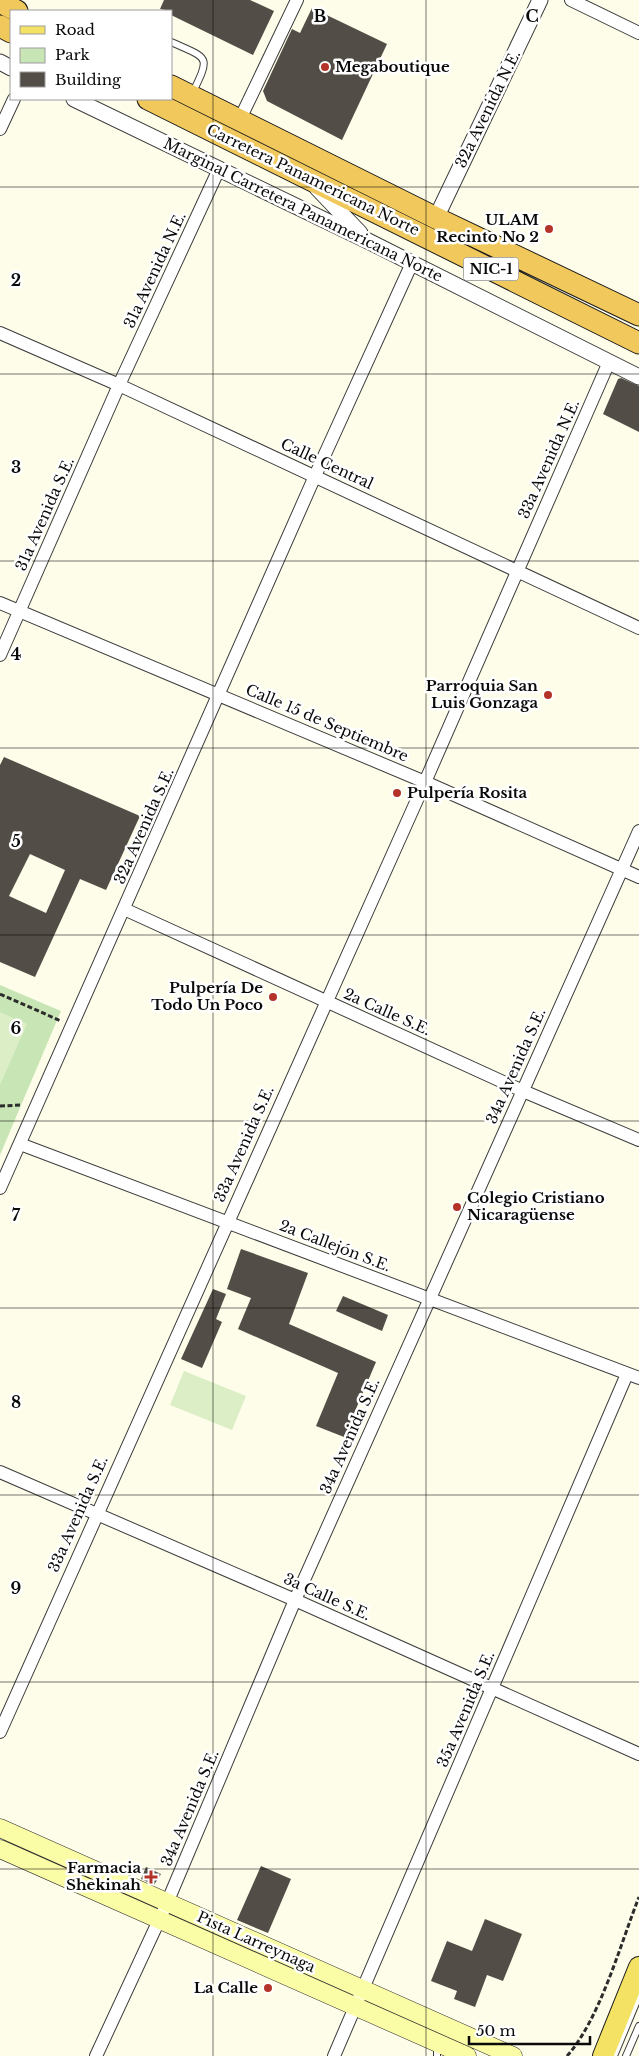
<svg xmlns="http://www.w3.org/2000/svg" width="639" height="2056" font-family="'Libre Baskerville',serif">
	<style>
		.green { fill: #c8e6b5 }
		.pitch { fill: #dbeec6 }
		.building { fill: #524d47; fill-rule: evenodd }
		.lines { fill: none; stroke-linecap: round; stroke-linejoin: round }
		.service-casing { stroke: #3d3d3d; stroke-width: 8 }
		.minor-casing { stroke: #3d3d3d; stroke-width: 14 }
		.tertiary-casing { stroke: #3d3d3d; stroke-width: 17 }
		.secondary-casing { stroke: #2c2c2c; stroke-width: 19 }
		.primary-casing { stroke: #1b1b1b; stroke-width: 22 }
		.trunk-casing { stroke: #1b1b1b; stroke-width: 23 }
		.path { stroke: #2c2c2c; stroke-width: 3; stroke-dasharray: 5 2.5; stroke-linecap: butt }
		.service { stroke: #fff; stroke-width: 6 }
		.minor { stroke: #fff; stroke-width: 12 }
		.tertiary { stroke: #fff; stroke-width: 15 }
		.secondary { stroke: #fbfca6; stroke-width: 18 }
		.primary { stroke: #f3e263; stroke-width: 20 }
		.trunk { stroke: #f1c85c; stroke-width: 21 }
		.grid { fill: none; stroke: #0a0a0a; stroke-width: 1; stroke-opacity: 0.55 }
		.poi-dot { fill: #b43329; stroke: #fff; stroke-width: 2 }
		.labels { text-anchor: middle; stroke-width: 5; stroke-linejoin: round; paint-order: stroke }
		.shield { fill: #fff; stroke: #545454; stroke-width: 1 }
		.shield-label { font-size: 14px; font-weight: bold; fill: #0a0a0a }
		.poi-label { font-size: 15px; font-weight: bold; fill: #0a0a0a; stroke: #fff; text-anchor: end }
		.street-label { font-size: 15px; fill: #0a0a0a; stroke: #fff }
		.grid-label { font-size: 16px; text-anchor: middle; font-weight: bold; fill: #0a0a0a; stroke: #fff; stroke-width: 5; stroke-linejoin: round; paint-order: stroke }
	</style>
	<rect width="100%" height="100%" fill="#fefde9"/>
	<path class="green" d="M0 985 61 1011 0 1155Z"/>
	<path class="pitch" d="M0 1012 27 1024 0 1085Z
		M184 1371 246 1396 232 1430 170 1405Z"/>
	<path class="building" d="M164 0H250L274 11 253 55 171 15V11L160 9Z
		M312 8 387 44 342 140 267 101 263 91 292 29 300 33Z
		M621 378 639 386V432L603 414 618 379Z
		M4 757 140 816 106 890 80 879 35 977 0 962V765ZM30 854 65 870 46 913 9 896Z
		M241 1249 308 1273 289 1324 376 1362 344 1437 316 1426 338 1373 238 1329 251 1298 227 1289Z
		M213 1289 226 1294 216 1319 222 1322 202 1368 181 1359Z
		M343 1296 388 1315 382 1331 336 1311Z
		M261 1866 291 1879 268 1933 237 1920Z
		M146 1867 161 1874 154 1885 141 1879Z
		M485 1919 522 1934 503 1981 487 1975 475 2007 454 1999 457 1991 431 1981 447 1941 472 1951Z"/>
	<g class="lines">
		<defs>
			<path id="service" d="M171 42C209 59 211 55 192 94
				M437 2044V2056
				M614 2056 639 1996
				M626 2056 639 2026"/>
			<path id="minor" d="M571 0 639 33
				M240 119 297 0
				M0 129 14 99
				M0 333 119 385 639 628
				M0 603 425 782 639 877
				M0 655 119 385 219 169
				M124 909 523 1091 639 1140
				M20 1144 639 1378
				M0 1188 315 476 412 263
				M0 1472 295 1600 639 1754
				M0 1732 425 782 609 362
				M96 2056 167 1903 295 1600 639 831
				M334 2056 627 1374"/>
			<path id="tertiary" d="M0 62 11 68
				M74 99 368 241 639 377
				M317 188 360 233
				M436 218 540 0"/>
			<path id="secondary" d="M0 1828 513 2056
				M0 1849 467 2056"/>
			<path id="primary" d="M603 2056 639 1967"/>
			<path id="trunk" d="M0 2 17 11
				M0 26 11 32
				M171 86 436 218 639 315
				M148 99 639 343"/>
		</defs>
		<use href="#service" class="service-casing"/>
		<use href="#minor" class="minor-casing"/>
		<use href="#tertiary" class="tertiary-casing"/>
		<use href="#secondary" class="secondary-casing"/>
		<use href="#primary" class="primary-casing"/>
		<use href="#trunk" class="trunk-casing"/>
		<path class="path" d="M0 994 61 1021
			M0 1106 22 1105
			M567 2056C600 2019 620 1945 639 1897"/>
		<use href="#service" class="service"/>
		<use href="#minor" class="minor"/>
		<use href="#tertiary" class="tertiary"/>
		<use href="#secondary" class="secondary"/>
		<use href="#primary" class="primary"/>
		<use href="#trunk" class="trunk"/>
	</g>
	<path class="grid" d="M213 0V2056M426 0V2056M0 187H639M0 374H639M0 561H639M0 748H639M0 935H639M0 1121H639M0 1308H639M0 1495H639M0 1682H639M0 1869H639"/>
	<g class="poi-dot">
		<circle cx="325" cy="67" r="5"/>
		<circle cx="549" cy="229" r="5"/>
		<circle cx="548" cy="695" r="5"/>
		<circle cx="397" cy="793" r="5"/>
		<circle cx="273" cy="997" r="5"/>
		<circle cx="457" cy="1207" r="5"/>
		<path d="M148.5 1869.5h5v5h5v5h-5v5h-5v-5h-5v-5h5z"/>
		<circle cx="268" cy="1988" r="5"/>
	</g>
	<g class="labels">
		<rect class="shield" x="463.5" y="257.5" width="55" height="23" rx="4"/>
		<g class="shield-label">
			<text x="491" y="274">NIC-1</text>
		</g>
		<g class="poi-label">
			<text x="335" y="72" text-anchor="start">Megaboutique</text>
			<text x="539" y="225">ULAM<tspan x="539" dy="17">Recinto No 2</tspan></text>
			<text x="538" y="691">Parroquia San<tspan x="538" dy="17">Luis Gonzaga</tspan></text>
			<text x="407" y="798" text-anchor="start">Pulpería Rosita</text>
			<text x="263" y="993">Pulpería De<tspan x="263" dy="17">Todo Un Poco</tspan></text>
			<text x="467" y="1203" text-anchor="start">Colegio Cristiano<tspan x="467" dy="17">Nicaragüense</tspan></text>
			<text x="141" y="1873">Farmacia<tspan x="141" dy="17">Shekinah</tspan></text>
			<text x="258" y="1993">La Calle</text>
		</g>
		<g class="street-label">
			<text transform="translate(488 109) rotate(-64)" y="5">32a Avenida N.E.</text>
			<text transform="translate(313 180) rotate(26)" y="5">Carretera Panamericana Norte</text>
			<text transform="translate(303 210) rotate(26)" y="5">Marginal Carretera Panamericana Norte</text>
			<text transform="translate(155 270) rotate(-65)" y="5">31a Avenida N.E.</text>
			<text transform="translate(549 459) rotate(-66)" y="5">33a Avenida N.E.</text>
			<text transform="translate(327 464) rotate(25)" y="5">Calle Central</text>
			<text transform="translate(45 514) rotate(-66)" y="5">31a Avenida S.E.</text>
			<text transform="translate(327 723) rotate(23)" y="5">Calle 15 de Septiembre</text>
			<text transform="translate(144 826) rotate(-66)" y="5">32a Avenida S.E.</text>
			<text transform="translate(387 1012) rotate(24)" y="5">2a Calle S.E.</text>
			<text transform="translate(516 1066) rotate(-66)" y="5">34a Avenida S.E.</text>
			<text transform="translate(244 1144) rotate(-66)" y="5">33a Avenida S.E.</text>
			<text transform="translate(335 1246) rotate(21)" y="5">2a Callejón S.E.</text>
			<text transform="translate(350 1436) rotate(-66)" y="5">34a Avenida S.E.</text>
			<text transform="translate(78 1514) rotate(-66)" y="5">33a Avenida S.E.</text>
			<text transform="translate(327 1597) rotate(24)" y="5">3a Calle S.E.</text>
			<text transform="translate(466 1709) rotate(-67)" y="5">35a Avenida S.E.</text>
			<text transform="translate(190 1808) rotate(-67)" y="5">34a Avenida S.E.</text>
			<text transform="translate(256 1942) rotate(24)" y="5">Pista Larreynaga</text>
		</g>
	</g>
	<g class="grid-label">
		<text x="320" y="22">B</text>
		<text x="532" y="22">C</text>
		<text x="16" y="286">2</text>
		<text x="16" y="473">3</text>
		<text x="16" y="660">4</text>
		<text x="16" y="847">5</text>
		<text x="16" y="1034">6</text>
		<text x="16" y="1221">7</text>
		<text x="16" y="1408">8</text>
		<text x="16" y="1594">9</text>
	</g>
	<rect x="10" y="10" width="162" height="90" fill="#ffffff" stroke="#9d9d9d"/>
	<rect x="20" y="26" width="25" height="8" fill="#f3e263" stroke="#9d9d9d"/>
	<text x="55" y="35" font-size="15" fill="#0a0a0a">Road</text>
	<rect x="20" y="48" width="25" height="15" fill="#c8e6b5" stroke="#9d9d9d"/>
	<text x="55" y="60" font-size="15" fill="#0a0a0a">Park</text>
	<rect x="20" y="72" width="25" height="15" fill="#524d47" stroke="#9d9d9d"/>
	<text x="55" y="85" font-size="15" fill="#0a0a0a">Building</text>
	<path d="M469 2036v8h121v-8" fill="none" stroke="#0a0a0a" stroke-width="2.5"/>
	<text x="476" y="2036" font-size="15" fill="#0a0a0a" stroke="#ffffff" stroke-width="4" paint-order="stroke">50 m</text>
</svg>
